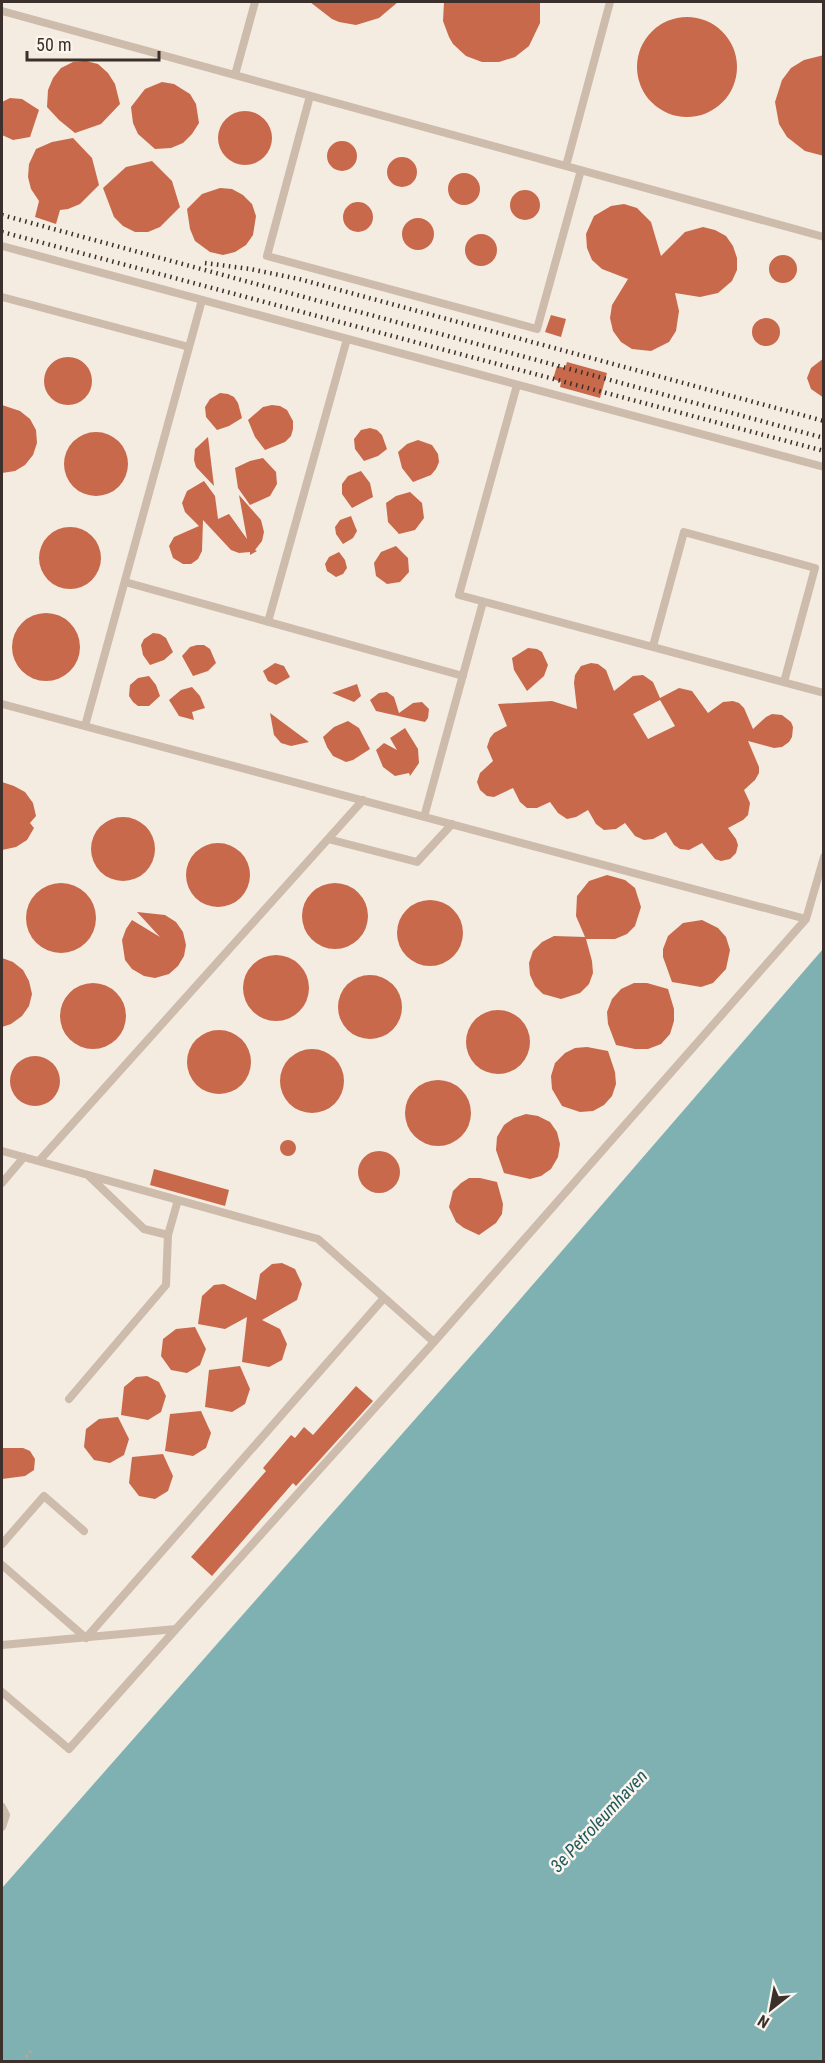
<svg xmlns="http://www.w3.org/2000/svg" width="825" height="2063" font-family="'Roboto Condensed',sans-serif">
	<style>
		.water { fill: #7fb0b2 }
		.building { fill: #c8694b; fill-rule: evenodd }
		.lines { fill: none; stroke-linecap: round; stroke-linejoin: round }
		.path { stroke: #b9a596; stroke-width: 3; stroke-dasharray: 3 3; stroke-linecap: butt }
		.lane { stroke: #cdbbac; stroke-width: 8 }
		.rail { stroke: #3b302b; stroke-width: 4.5; stroke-dasharray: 1.5 4.5; stroke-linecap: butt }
		.labels { text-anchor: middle; stroke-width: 5; stroke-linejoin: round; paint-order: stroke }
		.water-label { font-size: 18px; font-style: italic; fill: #1f5a5e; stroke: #fbf5ee }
	</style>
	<rect width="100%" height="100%" fill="#f4ebe1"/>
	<path class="water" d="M823 949V2061H2V1888L491 1333Z"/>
	<path class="building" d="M310 2H398L379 18 356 25 339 22 332 19Z
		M444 2H540V23L529 46 515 57 499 62H482L466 56 453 44 449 37 443 21Z
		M637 67a50 50 0 1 1 100 0a50 50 0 1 1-100 0Z
		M824 55V156L805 151 787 137 779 124 775 102 782 80 791 68 804 60Z
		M86 61 98 64 108 73 115 84 120 104 101 124 75 133 59 120 47 107 48 90 53 78 61 68 73 62Z
		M162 82 174 84 190 94 196 104 199 123 192 134 183 143 171 148 155 149 138 134 133 123 131 107 145 89Z
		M10 98 22 99 39 110 30 137 13 140 2 135V102Z
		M218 138a27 27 0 1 1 54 0a27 27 0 1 1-54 0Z
		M73 138 92 158 99 185 80 204 68 209 60 210 56 224 35 217 39 201 31 189 28 177 29 164 36 149 52 142Z
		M327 156a15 15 0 1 1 30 0a15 15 0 1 1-30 0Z
		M387 172a15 15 0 1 1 30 0a15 15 0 1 1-30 0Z
		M152 161 172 181 180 207 160 227 148 232H135L123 226 114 217 103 188 126 167Z
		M448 189a16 16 0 1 1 32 0a16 16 0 1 1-32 0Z
		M220 188 232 189 243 195 252 204 256 216 253 235 246 245 235 252 223 255 210 252 195 241 190 229 187 209 202 194Z
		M510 205a15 15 0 1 1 30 0a15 15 0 1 1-30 0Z
		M343 217a15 15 0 1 1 30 0a15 15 0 1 1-30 0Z
		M624 204 637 208 651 222 661 256 685 232 703 227 715 230 726 236 733 246 737 258V270L732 281 718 293 700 297 675 293 679 311 676 331 669 342 651 351 632 349 621 342 613 331 610 318 612 305 628 279 602 269 592 260 587 248 586 234 594 216 611 206Z
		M402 234a16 16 0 1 1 32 0a16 16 0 1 1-32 0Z
		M465 250a16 16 0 1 1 32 0a16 16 0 1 1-32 0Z
		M769 269a14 14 0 1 1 28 0a14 14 0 1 1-28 0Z
		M551 315 566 319 561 337 545 332Z
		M752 332a14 14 0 1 1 28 0a14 14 0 1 1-28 0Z
		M44 381a24 24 0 1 1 48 0a24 24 0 1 1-48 0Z
		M824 358V398L811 389 807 378 811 368Z
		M567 362 607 373 600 398 560 387 561 382 553 379 557 366 565 368Z
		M220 393 228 394 234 397 238 403 242 418 229 426 217 430 206 417 205 407 210 399Z
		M2 405 20 411 30 419 36 430 37 443 33 455 25 465 15 471 2 473Z
		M272 405 280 406 287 410 293 421V429L291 436 285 442 265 450 255 437 248 420 263 407Z
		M370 428 377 430 382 435 387 449 378 456 364 461 355 449 354 439 361 430Z
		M64 464a32 32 0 1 1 64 0a32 32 0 1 1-64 0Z
		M208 437 214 486 196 467 194 460 195 449Z
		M418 440 432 445 438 454 439 462 436 469 431 475 413 482 402 468 398 452 407 444Z
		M263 458 276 472 277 484 270 496 250 505 238 488 235 468 250 461Z
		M361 471 370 483 373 497 352 508 342 494V484L348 476Z
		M204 481 215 496 218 519 229 514 247 539 239 495 261 520 264 532 262 541 255 550 257 551 250 555V552L239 553 231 550 203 520 202 551 198 559 191 564H183L173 558 169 546 174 537 199 526 185 512 182 503 187 491Z
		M410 492 422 503 424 518 415 530 399 534 388 522 386 503 396 496Z
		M351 516 357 531 353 538 343 544 336 534 335 527 340 520Z
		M39 558a31 31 0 1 1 62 0a31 31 0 1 1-62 0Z
		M396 546 408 558 409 572 400 582 387 584 376 576 374 563 381 552Z
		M339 552 345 560 347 568 343 574 336 577 327 571 325 564 329 557Z
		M12 647a34 34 0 1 1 68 0a34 34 0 1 1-68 0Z
		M153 633 160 634 166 638 173 652 164 660 150 665 143 655 141 645 144 639Z
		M197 645H204L210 649 216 663 208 671 193 676 182 656 190 647Z
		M528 648 537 649 542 652 548 665 544 676 527 691 514 670 512 658Z
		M275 663 284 666 290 677 276 685 268 681 263 671Z
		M591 663 598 664 606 670 614 691 633 676 643 675 653 682 660 698 679 688 692 691 708 713 723 702 733 701 739 703 744 708 753 729 766 717 772 714 782 715 791 722 793 727 792 737 789 742 782 747 774 748 748 741 759 767V773L755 780 744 790 750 803 748 815 743 820 728 828 736 839 738 845 736 853 730 859 721 861 715 859 702 843 689 850 680 849 674 845 666 832 653 839 644 840 635 836 625 823 616 829 604 830 596 824 588 810 576 817 567 819 558 813 550 802 537 808H527L520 802 513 788 494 797 487 796 480 790 477 782 480 773 493 761 487 747 490 738 494 733 507 726 498 704 552 701 577 709 574 683 575 675 581 666ZM660 700 675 726 648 739 633 714Z
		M149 676 156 685 160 696 149 706H138L133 702 129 696 130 685 138 678Z
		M357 684 361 696 354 702 332 693Z
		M192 687 200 696 205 708 192 712 194 720 179 716 169 700 181 690Z
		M387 692 394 697 399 713 413 703 422 702 429 709 428 718 425 722 376 711 370 700 379 693Z
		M270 713 309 742 291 746 281 743 274 735Z
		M348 721 359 728 370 749 353 760 346 762 333 756 327 747 323 737 334 727Z
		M405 728 418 749 419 763 410 776 409 773 395 776 383 767 376 750 384 743 397 750 390 738Z
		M2 782 14 786 25 792 33 803 36 816 30 823 34 828 27 840 16 847 2 850Z
		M91 849a32 32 0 1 1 64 0a32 32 0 1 1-64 0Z
		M186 875a32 32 0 1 1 64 0a32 32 0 1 1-64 0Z
		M607 875 625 880 635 888 641 907 635 926 627 934 615 939H586L592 961 593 973 589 984 580 993 561 999 543 994 535 986 530 975 529 963 533 951 542 942 554 936 585 937 576 916 577 896 589 881Z
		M26 918a35 35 0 1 1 70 0a35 35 0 1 1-70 0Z
		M302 916a33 33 0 1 1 66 0a33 33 0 1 1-66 0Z
		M397 933a33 33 0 1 1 66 0a33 33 0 1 1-66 0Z
		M137 912 165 915 176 922 183 932 186 945 184 956 178 966 169 974 155 978 144 976 132 969 125 960 122 940 126 929 132 920 160 937Z
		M702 920 718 928 726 937 730 950 726 969 713 983 701 987 672 982 663 957V949L668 936 683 923Z
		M243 988a33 33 0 1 1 66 0a33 33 0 1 1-66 0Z
		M2 958 13 962 23 970 29 981 32 994 29 1006 22 1016 11 1024 2 1027Z
		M338 1007a32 32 0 1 1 64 0a32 32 0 1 1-64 0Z
		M60 1016a33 33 0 1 1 66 0a33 33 0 1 1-66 0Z
		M634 983H647L668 989 674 1009V1021L670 1034 661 1044 648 1049H635L616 1045 608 1024 607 1012 612 999 621 989Z
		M466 1042a32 32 0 1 1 64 0a32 32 0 1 1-64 0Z
		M187 1062a32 32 0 1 1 64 0a32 32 0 1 1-64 0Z
		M587 1047 608 1051 615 1072 616 1084 612 1096 604 1105 593 1111 580 1112 562 1106 552 1089 551 1076 555 1063 565 1053 575 1048Z
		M280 1081a32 32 0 1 1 64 0a32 32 0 1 1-64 0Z
		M10 1081a25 25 0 1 1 50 0a25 25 0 1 1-50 0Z
		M405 1113a33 33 0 1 1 66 0a33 33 0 1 1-66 0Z
		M526 1114 538 1116 550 1122 557 1132 560 1144 558 1157 551 1169 541 1176 530 1179 504 1173 496 1150 497 1137 504 1125 514 1118Z
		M280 1148a8 8 0 1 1 16 0a8 8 0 1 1-16 0Z
		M358 1172a21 21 0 1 1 42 0a21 21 0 1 1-42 0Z
		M154 1169 229 1190 225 1206 150 1185Z
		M469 1178H480L497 1182 503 1204 502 1214 496 1223 479 1235 464 1228 456 1222 449 1207 453 1191 461 1183Z
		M282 1263 295 1269 302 1284 297 1300 262 1320 280 1329 287 1344 282 1360 269 1367 242 1362 247 1317 225 1329 198 1324 202 1296 214 1285 224 1284 256 1300 260 1274 272 1264Z
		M195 1327 206 1349 200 1365 187 1373 171 1370 161 1356 163 1339 176 1329Z
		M240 1366 250 1389 245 1404 232 1412 205 1407 209 1370Z
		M147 1376 159 1382 166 1396 161 1412 148 1420 121 1415 124 1387 136 1377Z
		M356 1386 373 1401 296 1486 293 1483 212 1576 191 1557 266 1471 263 1468 291 1435 295 1438 304 1427 313 1435Z
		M201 1411 211 1433 206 1448 193 1456 165 1451 170 1414Z
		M118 1417 129 1439 124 1455 110 1463 94 1460 84 1447 86 1429 99 1419Z
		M2 1448H23L30 1451 35 1459 34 1470 25 1476 2 1479Z
		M163 1454 173 1476 168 1491 155 1499 139 1496 129 1483 132 1457Z"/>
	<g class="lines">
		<path class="path" d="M22 2062 31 2051"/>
		<path class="lane" d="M2 11 824 237
			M235 75 255 2
			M310 96 267 256 537 329 581 170
			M566 166 610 2
			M2 246 824 467
			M2 297 189 347
			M517 385 459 595 824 693
			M125 582 463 676
			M268 622 347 339
			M653 646 684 532 815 568 784 682
			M2 704 806 919
			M85 726 202 300
			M424 817 483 602
			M328 839 417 862 452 824
			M2 1151 318 1239 434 1342
			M39 1161 363 800
			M89 1176 144 1229 168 1235
			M2 1183 24 1157
			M69 1399 166 1285 168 1235 178 1200
			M2 1544 44 1496 84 1531
			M2 1565 86 1638 384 1298
			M2 1645 176 1629 434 1342 806 919 824 857
			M2 1692 69 1749 176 1629
			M2 1807 6 1815 2 1827"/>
		<path class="rail" d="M2 215 824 438
			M2 232 824 451
			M205 263 250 269 299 279 824 421"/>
	</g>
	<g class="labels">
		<g class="water-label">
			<text transform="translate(599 1821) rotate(-47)" y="6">3e Petroleumhaven</text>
		</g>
	</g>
	<rect width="825" height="2063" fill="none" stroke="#3b302b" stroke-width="6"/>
	<g transform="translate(771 2009) rotate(211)" stroke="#fbf5ee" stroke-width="4.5" paint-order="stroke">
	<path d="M0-4.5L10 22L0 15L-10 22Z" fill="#3b302b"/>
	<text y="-9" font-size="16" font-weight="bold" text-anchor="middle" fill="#3b302b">N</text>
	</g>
	<path d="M27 51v9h132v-9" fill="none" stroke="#3b302b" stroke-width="3"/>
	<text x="36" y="51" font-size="18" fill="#3b302b" stroke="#fbf5ee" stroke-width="4.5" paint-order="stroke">50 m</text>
</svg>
